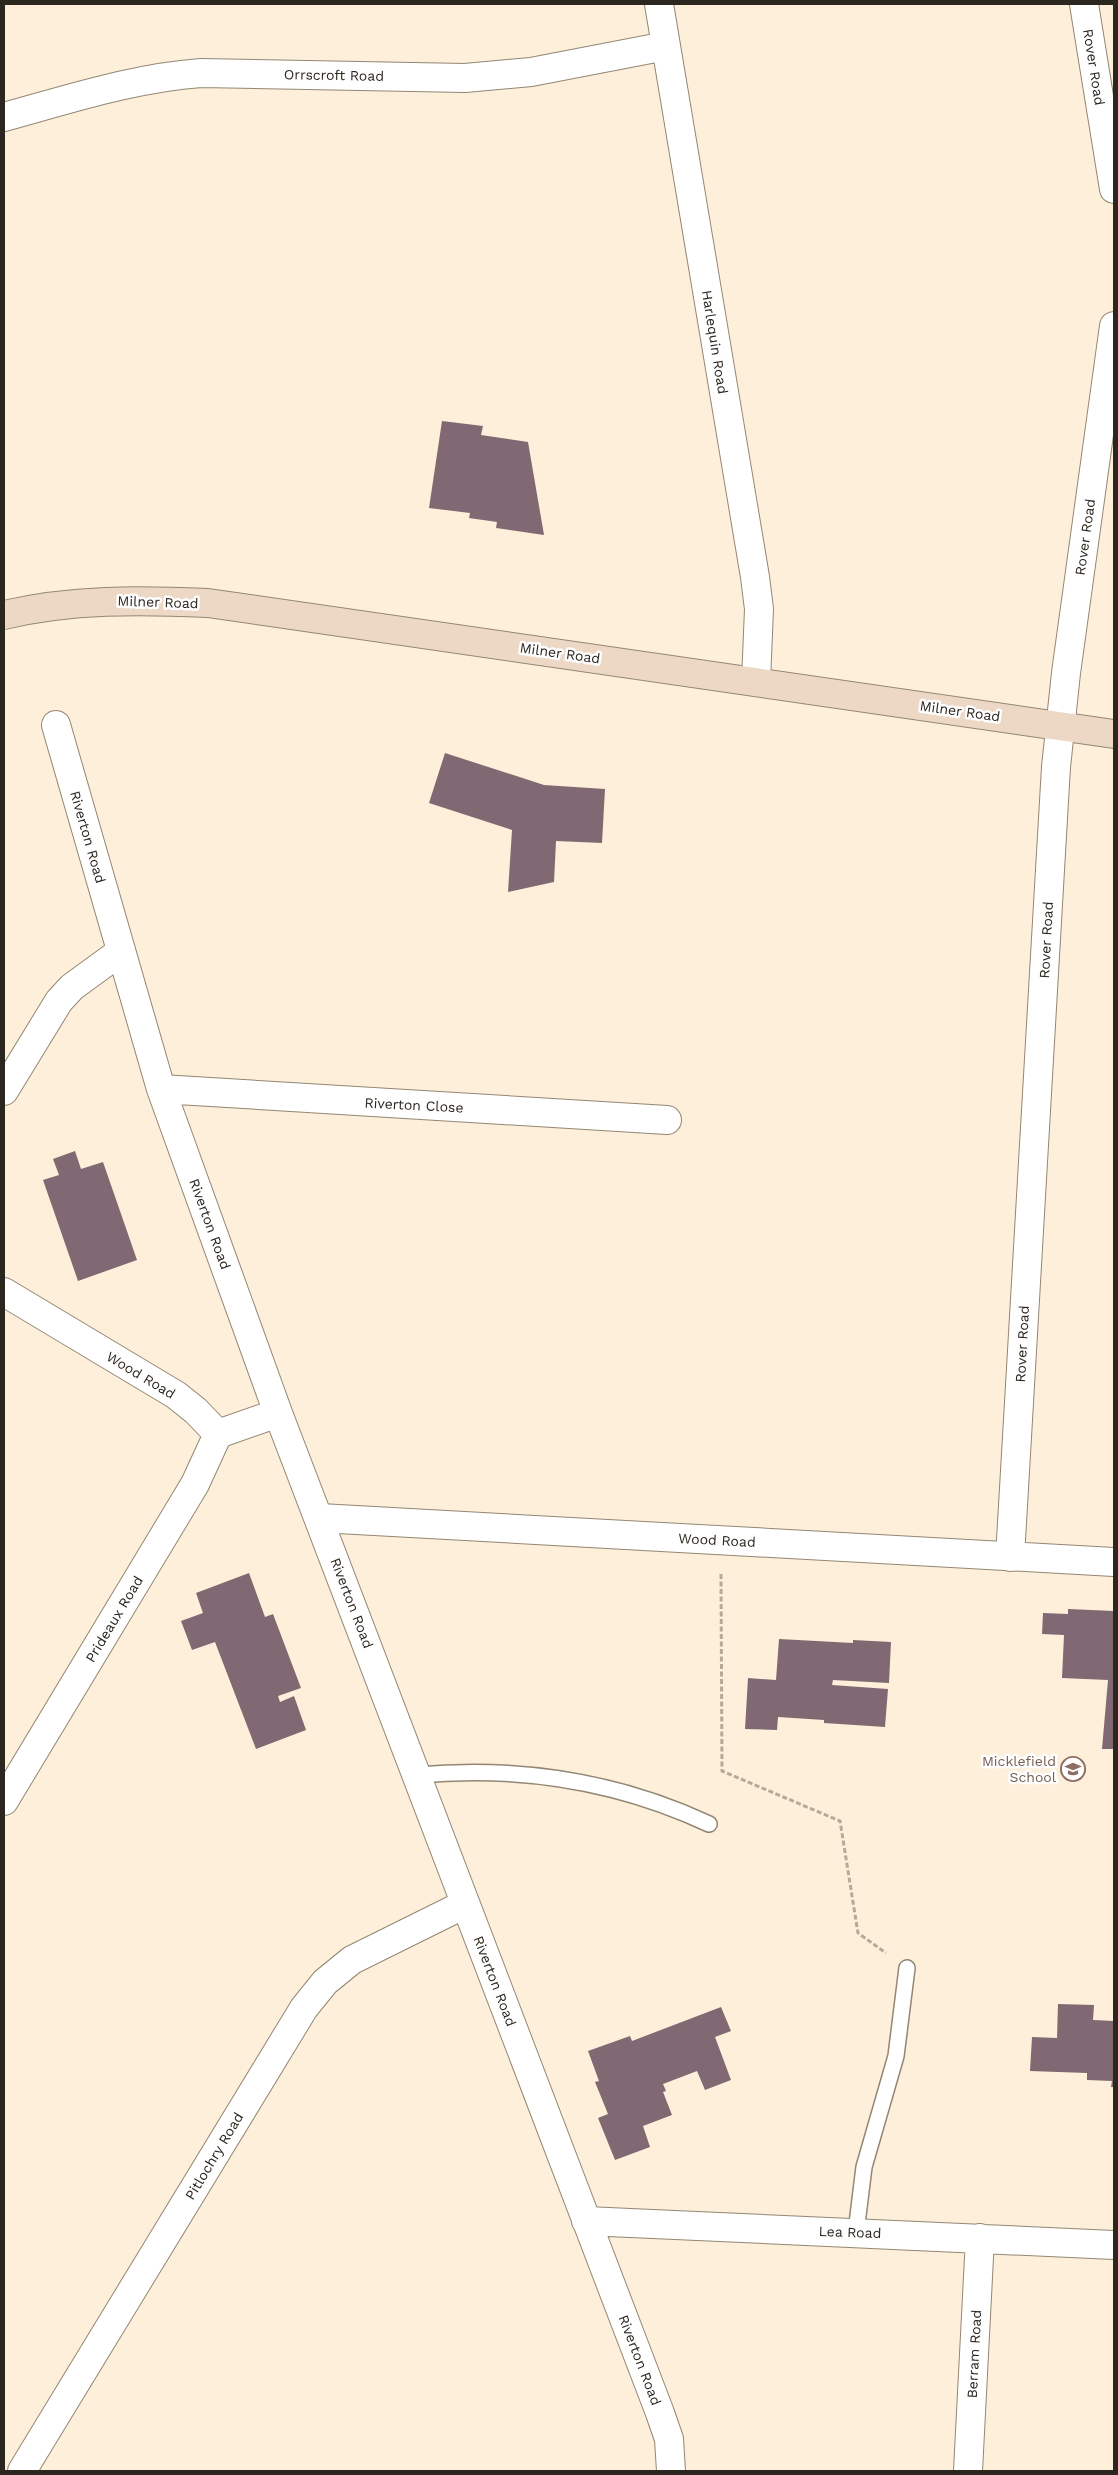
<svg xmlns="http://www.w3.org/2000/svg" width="1118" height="2475" font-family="'Work Sans',sans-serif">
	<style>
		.building { fill: #806972 }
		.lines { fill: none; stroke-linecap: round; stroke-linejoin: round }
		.service-casing { stroke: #938773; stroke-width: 18 }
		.minor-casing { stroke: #938773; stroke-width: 30 }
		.secondary-casing { stroke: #938773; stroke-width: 30 }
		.path { stroke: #b5aa99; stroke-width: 3; stroke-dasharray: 5 2.5; stroke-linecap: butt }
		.service { stroke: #fff; stroke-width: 15 }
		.minor { stroke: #fff; stroke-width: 28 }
		.secondary { stroke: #edd8c6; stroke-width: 28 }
		.labels { text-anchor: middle; stroke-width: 5; stroke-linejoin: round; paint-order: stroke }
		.street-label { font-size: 14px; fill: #2b261e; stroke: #fefefe }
		.education-label { font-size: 14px; fill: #785e54; stroke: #fefefe; text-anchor: end }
	</style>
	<rect width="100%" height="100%" fill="#fdefd9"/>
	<path class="building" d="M442 421 483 426 481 435 528 442 544 535 496 528 497 522 469 518 470 513 429 508Z
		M445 753 544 785 605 789 602 843 556 841 554 882 508 892 512 830 429 803Z
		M75 1151 81 1169 103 1162 137 1260 78 1281 43 1180 59 1175 53 1159Z
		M249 1573 265 1617 273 1614 301 1688 278 1696 280 1702 294 1696 306 1730 256 1749 215 1642 192 1650 181 1621 203 1613 196 1593Z
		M1068 1609 1114 1611V1749H1102L1108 1680 1062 1678 1064 1635 1042 1634 1043 1613 1068 1614Z
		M779 1639 853 1643V1640L891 1642 889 1683 833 1680 832 1685 888 1689 885 1727 824 1723V1720L778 1717 777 1730 745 1729 748 1678 776 1680Z
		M1058 2004 1094 2005 1093 2020 1114 2021V2087H1111L1112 2081 1087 2080V2073L1030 2071 1032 2037 1057 2038Z
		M721 2007 731 2031 715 2037 731 2080 705 2090 697 2071 663 2084 666 2091 663 2092 672 2115 643 2126 650 2147 615 2160 598 2118 608 2114 595 2082 599 2081 588 2051 630 2036 632 2041Z"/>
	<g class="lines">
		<defs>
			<path id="service" d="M417 1775C517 1766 617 1781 709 1824
				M856 2232 864 2167 896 2056 907 1968"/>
			<path id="minor" d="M659 4 755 577 759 609 756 681
				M1084 4 1114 189
				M4 117C70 99 133 78 201 73L465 78 531 72 666 46
				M56 725 161 1089 278 1413 660 2413 669 2439 671 2471
				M161 1089 667 1120
				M4 1091 59 1001 72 987 120 952
				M4 1292 176 1395 196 1411 218 1434
				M218 1434 278 1413
				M320 1518 1114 1562
				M1010 1557 1056 767 1066 673 1114 326
				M4 1801 195 1484 218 1434
				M586 2221 1114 2245
				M22 2471 304 2008 325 1982 352 1960 465 1904
				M968 2471 980 2238"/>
			<path id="secondary" d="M4 615C72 599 139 600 208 603L1114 734"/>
		</defs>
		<use href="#service" class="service-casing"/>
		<use href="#minor" class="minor-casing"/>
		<use href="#secondary" class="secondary-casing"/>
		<path class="path" d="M721 1574 722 1771 840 1821 858 1933 886 1953"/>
		<use href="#service" class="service"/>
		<use href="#minor" class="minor"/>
		<use href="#secondary" class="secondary"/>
	</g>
	<defs>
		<symbol id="school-ring" viewBox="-11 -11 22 22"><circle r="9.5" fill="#fefefe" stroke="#8d6e63" stroke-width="1.5"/><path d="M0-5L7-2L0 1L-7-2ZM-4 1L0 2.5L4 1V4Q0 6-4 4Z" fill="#8d6e63"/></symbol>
	</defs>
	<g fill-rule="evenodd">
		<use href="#school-ring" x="1059" y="1755" width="28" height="28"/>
	</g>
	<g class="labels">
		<g class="street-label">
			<text transform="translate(1094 67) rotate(81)" y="5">Rover Road</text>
			<text transform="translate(334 75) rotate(1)" y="5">Orrscroft Road</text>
			<text transform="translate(715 342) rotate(81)" y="5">Harlequin Road</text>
			<text transform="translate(1085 537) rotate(-82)" y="5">Rover Road</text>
			<text transform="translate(158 602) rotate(2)" y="5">Milner Road</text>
			<text transform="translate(560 653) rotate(8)" y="5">Milner Road</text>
			<text transform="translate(960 711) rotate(8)" y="5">Milner Road</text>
			<text transform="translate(88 837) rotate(74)" y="5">Riverton Road</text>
			<text transform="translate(1046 940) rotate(-87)" y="5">Rover Road</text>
			<text transform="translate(414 1105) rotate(3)" y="5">Riverton Close</text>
			<text transform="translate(210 1224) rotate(70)" y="5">Riverton Road</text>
			<text transform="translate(1022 1344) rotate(-87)" y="5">Rover Road</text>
			<text transform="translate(141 1375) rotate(31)" y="5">Wood Road</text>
			<text transform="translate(717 1540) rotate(3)" y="5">Wood Road</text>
			<text transform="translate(352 1603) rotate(69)" y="5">Riverton Road</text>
			<text transform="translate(114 1619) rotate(-59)" y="5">Prideaux Road</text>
			<text transform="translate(495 1981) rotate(69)" y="5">Riverton Road</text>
			<text transform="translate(214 2156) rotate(-59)" y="5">Pitlochry Road</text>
			<text transform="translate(850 2232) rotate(2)" y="5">Lea Road</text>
			<text transform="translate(974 2354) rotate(-87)" y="5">Berram Road</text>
			<text transform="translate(640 2360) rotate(69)" y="5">Riverton Road</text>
		</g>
		<g class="education-label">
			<text x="1056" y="1766">Micklefield<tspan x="1056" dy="16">School</tspan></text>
		</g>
	</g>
	<rect width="1118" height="2475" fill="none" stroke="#2b261e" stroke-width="10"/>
</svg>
